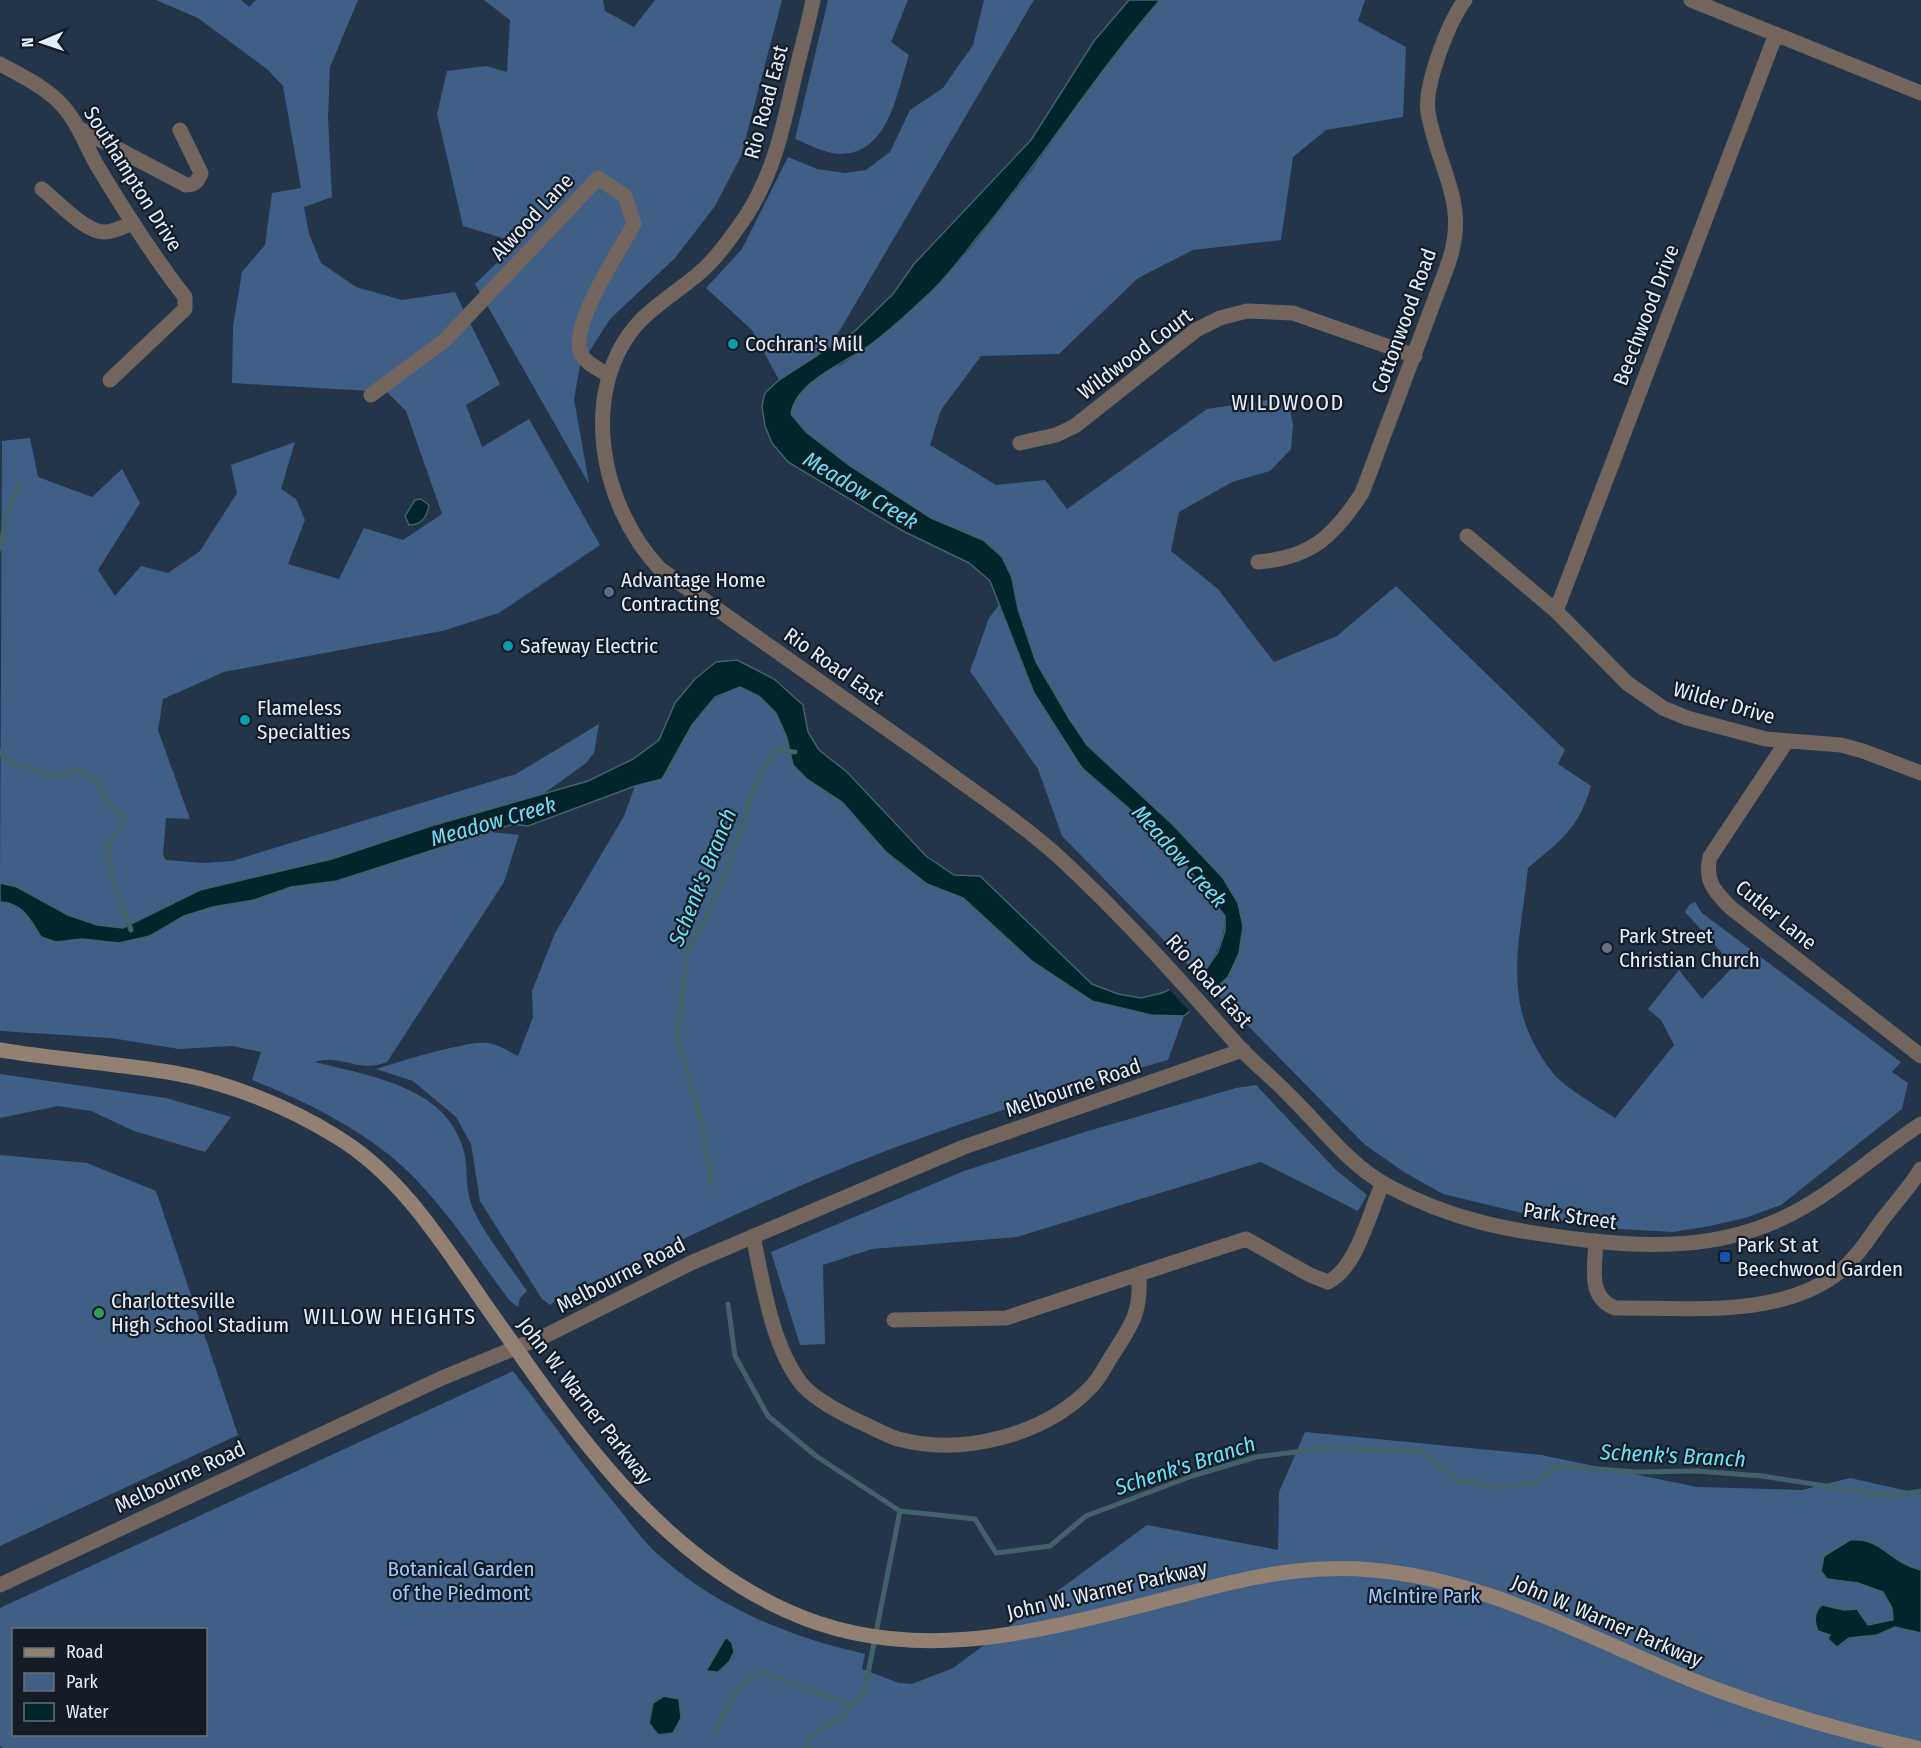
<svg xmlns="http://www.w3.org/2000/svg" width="1921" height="1748" font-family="'Fira Sans Condensed',sans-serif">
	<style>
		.green { fill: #3f5f87; fill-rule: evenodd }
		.water { fill: #00252b; stroke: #446169; stroke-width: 1.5 }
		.pier { fill: #24354a }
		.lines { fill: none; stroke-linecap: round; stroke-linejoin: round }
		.stream { stroke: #446169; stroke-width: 5 }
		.minor { stroke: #71655d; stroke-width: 15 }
		.tertiary { stroke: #71655d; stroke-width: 15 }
		.secondary { stroke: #928073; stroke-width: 15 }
		.culture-dot { fill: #0f9aa8; stroke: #151c26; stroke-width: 2 }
		.service-dot { fill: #5c6f8a; stroke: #151c26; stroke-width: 2 }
		.worship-dot { fill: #6b7280; stroke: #151c26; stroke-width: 2 }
		.transit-dot { fill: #1a4fb4; stroke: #151c26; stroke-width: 2 }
		.leisure-dot { fill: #2e9e5b; stroke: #151c26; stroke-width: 2 }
		.labels { text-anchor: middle; stroke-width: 4.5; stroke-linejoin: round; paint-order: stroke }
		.street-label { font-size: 21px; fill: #e3eefb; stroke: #151c26 }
		.poi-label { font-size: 21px; fill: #e3eefb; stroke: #151c26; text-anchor: start }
		.park-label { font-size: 21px; fill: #9fc8fa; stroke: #151c26 }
		.neighbourhood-label { font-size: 22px; letter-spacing: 1.5px; fill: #e3eefb; stroke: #151c26 }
		.water-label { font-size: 22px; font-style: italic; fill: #69e2f7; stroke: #151c26 }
	</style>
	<rect width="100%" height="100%" fill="#24354a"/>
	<path class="green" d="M156 0H241L249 7 256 0H358L330 67 328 118 332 197 304 207 309 234 321 263 356 287 402 300 455 292 500 384 466 405 482 447 529 419 600 545 499 613 442 631 224 672 163 699 158 730 190 819 166 818 163 855 166 860 203 863 232 861 516 774 599 724 594 753 586 763 542 795 431 826 332 859 200 890 122 928 97 925 68 915 17 887 0 883 2 441 30 438 38 477 92 497 122 469 140 503 98 570 115 596 141 566 168 573 200 551 237 493 231 465 295 442 281 489 296 499 305 520 288 564 339 579 364 528 403 540 442 514 406 411 387 392 232 383 233 327 242 272 265 245 272 193 301 188 283 86 268 70 198 18Z
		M484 0H603L605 11 634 27 655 0H782L741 156 715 206 675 258 610 319 580 366 574 399 589 484 475 284 497 263 509 240 463 226 437 114 447 71 486 66 507 72 510 20Z
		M828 0H908L891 42 909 55C897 92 889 154 840 154 826 154 808 144 795 139Z
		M984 0H1034L830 347 779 380 752 330 706 288 742 249 788 157 817 169 845 173 866 170 890 152 910 110 943 88 973 45Z
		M1160 0H1365L1358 21 1406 47 1403 117 1326 130 1293 157 1281 240 1193 250 1138 278 1059 354 981 356 941 410 930 445 996 485 1045 480 1067 509 1207 409 1288 397 1293 425 1291 449 1270 471 1232 482 1179 512 1171 551 1218 589 1274 662 1337 636 1396 586 1565 750 1558 764 1591 786C1578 830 1561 840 1528 868 1520 946 1499 1003 1552 1072 1562 1086 1599 1107 1615 1118L1674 1045 1661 1020 1648 1009 1679 970 1702 999 1734 966 1685 912 1689 905 1695 902 1702 913 1901 1062 1892 1072 1908 1083 1902 1109 1781 1205 1745 1218 1710 1226 1673 1232 1620 1229 1547 1219 1443 1194 1404 1172 1364 1144 1213 990 1228 977 1239 952 1223 878 1173 825 1087 745 1070 720 1036 662 1018 609 1012 578 983 540 931 518 883 488 829 451 806 432 791 414 793 401 823 372 842 364 872 343 932 291 969 250 1031 171 1100 73Z
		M999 605 1034 693 1082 768 1168 842 1225 916C1225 939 1216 955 1203 974L1199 976 1062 836 1038 769 970 671 989 618Z
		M740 687 759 696 776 713 787 738 794 765 808 780 842 802 886 852 927 884 963 898 1033 962 1092 1001 1151 1015 1184 1016 1168 1060C1075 1087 982 1115 891 1149 777 1192 667 1247 556 1300L550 1305 542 1299 480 1201 471 1144 456 1117 413 1081 376 1069C398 1062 469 1040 488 1043 499 1045 508 1051 518 1056L533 1017 532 991 555 933 624 816 635 786 662 779 692 725 715 697Z
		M491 832 519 835 504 882 387 1062C357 1074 342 1053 315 1062 368 1076 444 1085 463 1148 469 1167 464 1187 472 1206 481 1230 512 1269 527 1291L520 1298 518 1307 510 1301C473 1252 437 1193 388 1154 347 1122 300 1099 252 1080L261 1052 232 1046 179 1049 111 1038 0 1031V902C24 903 39 926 56 942L82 939 119 943 150 936 184 916 213 906 254 900 291 887 337 881 376 866Z
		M0 1074 166 1098 231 1117 205 1152 134 1131 91 1111 58 1106 0 1118Z
		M1256 1085 1336 1170 1367 1195 1358 1211 1261 1162 1017 1237 872 1249 823 1265 825 1344 800 1345 771 1252 964 1171 1088 1131 1236 1088Z
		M0 1155 87 1163 156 1191 238 1435 0 1546Z
		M513 1371C548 1417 582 1464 619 1509 632 1525 645 1544 661 1557 718 1608 792 1638 865 1654L862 1669 899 1683 912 1684 953 1668 1147 1525 1278 1550 1279 1492 1305 1432 1541 1455 1697 1487 1802 1490 1850 1478 1921 1494V1748H3L0 1746V1608ZM14 1630H206V1734H14Z"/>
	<path class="water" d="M1129 0H1160C1097 72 1046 153 985 228 967 249 952 272 932 291 914 308 890 330 870 345 845 363 796 381 791 414L806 432 850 466 931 518 983 540 1002 557 1012 578 1018 609 1036 662 1070 720 1087 745 1173 825 1223 878 1238 903 1243 926 1239 953 1228 977 1184 1016 1151 1015 1092 1001 1033 962 963 898 927 884 886 852 842 802 808 780 793 765 787 738 776 713 759 696 740 687 715 697 692 725 662 779 635 786 528 826 513 824 337 881 291 887 254 900 213 907 184 916 150 936 119 943 82 939 56 942 41 937C30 919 23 903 0 902V883L17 887 68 915 97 925 123 928 200 890 332 859 431 826 588 781 633 759 659 740 675 703 695 679 716 662 737 660 774 679 803 705 808 732 819 750 847 772 926 856 954 875 980 876 1092 984 1118 994 1141 998 1162 993 1203 974 1218 952 1225 931V916L1168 842 1082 768 1034 693 990 581 969 563 903 531 788 462 772 443 765 426 762 406 765 393 779 380 855 331 893 294 914 264 1031 140 1094 41Z
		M421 499 429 505C427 517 422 525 409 525L405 516 415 500Z
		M1850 1540C1883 1537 1889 1563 1921 1570V1633L1895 1627 1877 1635 1849 1638 1837 1647 1828 1639 1830 1635 1818 1631C1814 1622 1814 1612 1822 1605L1844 1610 1857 1609 1868 1625 1893 1620 1892 1608 1883 1592 1858 1583 1827 1579 1821 1571 1824 1556Z
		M726 1637 732 1643 734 1652 729 1662 718 1672 706 1671Z
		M664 1696 679 1699 681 1718 673 1733 658 1735 649 1723 653 1703Z"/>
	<path class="pier" d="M1197 974 1215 992 1191 1013 1167 987Z"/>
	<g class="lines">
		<path class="stream" d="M0 549 7 512 20 484
			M0 752 10 762 57 776 79 769 98 782 111 808 126 818 107 846 113 883 131 930
			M712 1184 701 1120 677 1035 688 949 707 917 732 856 756 783 775 750 795 752
			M728 1304 735 1356 768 1416 816 1456 900 1511 975 1519 996 1553 1050 1546 1086 1516 1192 1476 1256 1457 1327 1448 1420 1451 1459 1481 1499 1487 1535 1483 1558 1466 1637 1472 1697 1471 1762 1476 1890 1496 1921 1491
			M715 1732C726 1706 736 1688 760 1672L853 1705
			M808 1748 810 1736 841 1717 864 1694 900 1511"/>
		<path class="minor" d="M1691 0 1921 93
			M0 64C20 75 41 85 58 101 77 119 85 145 98 167 125 212 153 256 185 297V309L110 380
			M78 128 186 185C195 185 198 181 201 173L180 130
			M42 189C57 201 86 233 105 232 114 232 125 226 133 223
			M371 395 445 340 598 178 625 196 634 224C619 252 572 321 580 351 584 363 599 369 608 375
			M1020 443 1056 435 1075 426 1196 330 1220 318 1247 311 1293 313 1415 356
			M1467 536 1556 611 1627 683 1663 708 1687 718 1766 739 1841 745 1863 751 1921 773
			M1258 562C1311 558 1334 536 1362 493L1447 267C1471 203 1438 171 1428 112 1424 85 1449 21 1465 0
			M1556 611 1776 34
			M1787 741 1710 857C1704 881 1715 892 1731 908L1921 1056
			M753 1236C763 1283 771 1343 800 1382 812 1398 843 1414 860 1422 872 1427 885 1435 898 1439 962 1456 1044 1436 1091 1387 1099 1379 1105 1367 1111 1357 1132 1324 1141 1314 1139 1274L1006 1318 894 1320
			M1596 1241C1595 1266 1587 1297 1615 1308 1687 1307 1778 1319 1838 1273 1856 1259 1869 1238 1882 1220 1895 1203 1910 1187 1921 1169
			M1139 1274 1246 1239 1310 1275 1328 1282C1358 1267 1369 1212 1383 1183"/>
		<path class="tertiary" d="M813 0C808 25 801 50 795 75 784 124 774 173 746 216 732 236 716 260 697 275 679 290 657 304 640 321 577 389 600 506 660 569 750 633 841 696 931 760 974 792 1020 822 1060 858 1124 917 1182 982 1240 1048 1256 1065 1274 1079 1290 1096 1321 1126 1347 1163 1386 1185 1453 1221 1510 1231 1585 1240 1652 1248 1717 1248 1781 1219 1833 1195 1873 1155 1921 1124
			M0 1585 442 1378 547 1335 693 1262 964 1147 1243 1050"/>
		<path class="secondary" d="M0 1050C58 1060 117 1063 174 1073 230 1083 289 1107 337 1137 400 1175 441 1241 482 1300 564 1417 650 1548 785 1610 916 1671 1050 1628 1182 1595 1227 1583 1274 1571 1322 1569 1456 1562 1576 1633 1697 1682 1768 1710 1842 1731 1917 1748"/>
	</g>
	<g class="culture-dot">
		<circle cx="733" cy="344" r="6"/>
		<circle cx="508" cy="646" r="6"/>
		<circle cx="245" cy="720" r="6"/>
	</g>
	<circle class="service-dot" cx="609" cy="592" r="6"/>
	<circle class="worship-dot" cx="1607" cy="948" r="6"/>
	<rect class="transit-dot" x="1719" y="1251" width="12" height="12" rx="3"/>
	<circle class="leisure-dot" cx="99" cy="1313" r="6"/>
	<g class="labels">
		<g class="street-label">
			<text transform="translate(766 102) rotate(-75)" y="7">Rio Road East</text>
			<text transform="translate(133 179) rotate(58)" y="7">Southampton Drive</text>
			<text transform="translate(532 217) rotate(-47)" y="7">Alwood Lane</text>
			<text transform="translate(1646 315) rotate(-69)" y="7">Beechwood Drive</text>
			<text transform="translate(1404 321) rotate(-70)" y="7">Cottonwood Road</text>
			<text transform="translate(1135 354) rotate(-37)" y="7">Wildwood Court</text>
			<text transform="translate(834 666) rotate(35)" y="7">Rio Road East</text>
			<text transform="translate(1724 703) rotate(16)" y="7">Wilder Drive</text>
			<text transform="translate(1776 915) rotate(39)" y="7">Cutler Lane</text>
			<text transform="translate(1209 981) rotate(48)" y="7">Rio Road East</text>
			<text transform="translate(1073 1088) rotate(-19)" y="7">Melbourne Road</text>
			<text transform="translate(1570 1216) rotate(8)" y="7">Park Street</text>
			<text transform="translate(621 1275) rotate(-27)" y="7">Melbourne Road</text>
			<text transform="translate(585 1401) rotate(52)" y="7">John W. Warner Parkway</text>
			<text transform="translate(180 1477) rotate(-25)" y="7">Melbourne Road</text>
			<text transform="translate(1107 1590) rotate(-13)" y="7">John W. Warner Parkway</text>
			<text transform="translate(1607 1621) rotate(23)" y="7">John W. Warner Parkway</text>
		</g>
		<g class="poi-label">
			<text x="745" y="351">Cochran's Mill</text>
			<text x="621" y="587">Advantage Home<tspan x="621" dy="24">Contracting</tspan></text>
			<text x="520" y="653">Safeway Electric</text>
			<text x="257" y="715">Flameless<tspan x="257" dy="24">Specialties</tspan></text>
			<text x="1619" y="943">Park Street<tspan x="1619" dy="24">Christian Church</tspan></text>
			<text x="1737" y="1252">Park St at<tspan x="1737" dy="24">Beechwood Garden</tspan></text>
			<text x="111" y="1308">Charlottesville<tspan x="111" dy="24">High School Stadium</tspan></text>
		</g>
		<g class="park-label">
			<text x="461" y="1576">Botanical Garden<tspan x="461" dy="24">of the Piedmont</tspan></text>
			<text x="1424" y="1603">McIntire Park</text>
		</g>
		<g class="neighbourhood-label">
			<text x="1288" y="410">WILDWOOD</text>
			<text x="390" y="1324">WILLOW HEIGHTS</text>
		</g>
		<g class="water-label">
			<text transform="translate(861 490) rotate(31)" y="8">Meadow Creek</text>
			<text transform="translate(493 821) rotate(-16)" y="8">Meadow Creek</text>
			<text transform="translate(1180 856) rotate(48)" y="8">Meadow Creek</text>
			<text transform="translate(702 877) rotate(-68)" y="8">Schenk's Branch</text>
			<text transform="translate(1673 1455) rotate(3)" y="8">Schenk's Branch</text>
			<text transform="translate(1185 1465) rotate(-18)" y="8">Schenk's Branch</text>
		</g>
	</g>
	<rect x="12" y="1628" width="195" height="108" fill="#151c26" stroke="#67707b" stroke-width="1.5"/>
	<rect x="24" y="1648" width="30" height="9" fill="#928073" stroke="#67707b" stroke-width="1.5"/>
	<text x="66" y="1658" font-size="18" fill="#e3eefb">Road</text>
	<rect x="24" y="1673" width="30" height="18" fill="#3f5f87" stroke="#67707b" stroke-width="1.5"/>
	<text x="66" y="1688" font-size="18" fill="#e3eefb">Park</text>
	<rect x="24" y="1703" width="30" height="18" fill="#00252b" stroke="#67707b" stroke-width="1.5"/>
	<text x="66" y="1718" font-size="18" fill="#e3eefb">Water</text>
	<g transform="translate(42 42) rotate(268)" stroke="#151c26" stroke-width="4.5" paint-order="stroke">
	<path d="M0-4.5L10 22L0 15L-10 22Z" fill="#e3eefb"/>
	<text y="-9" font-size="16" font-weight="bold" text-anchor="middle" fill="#e3eefb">N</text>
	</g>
</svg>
